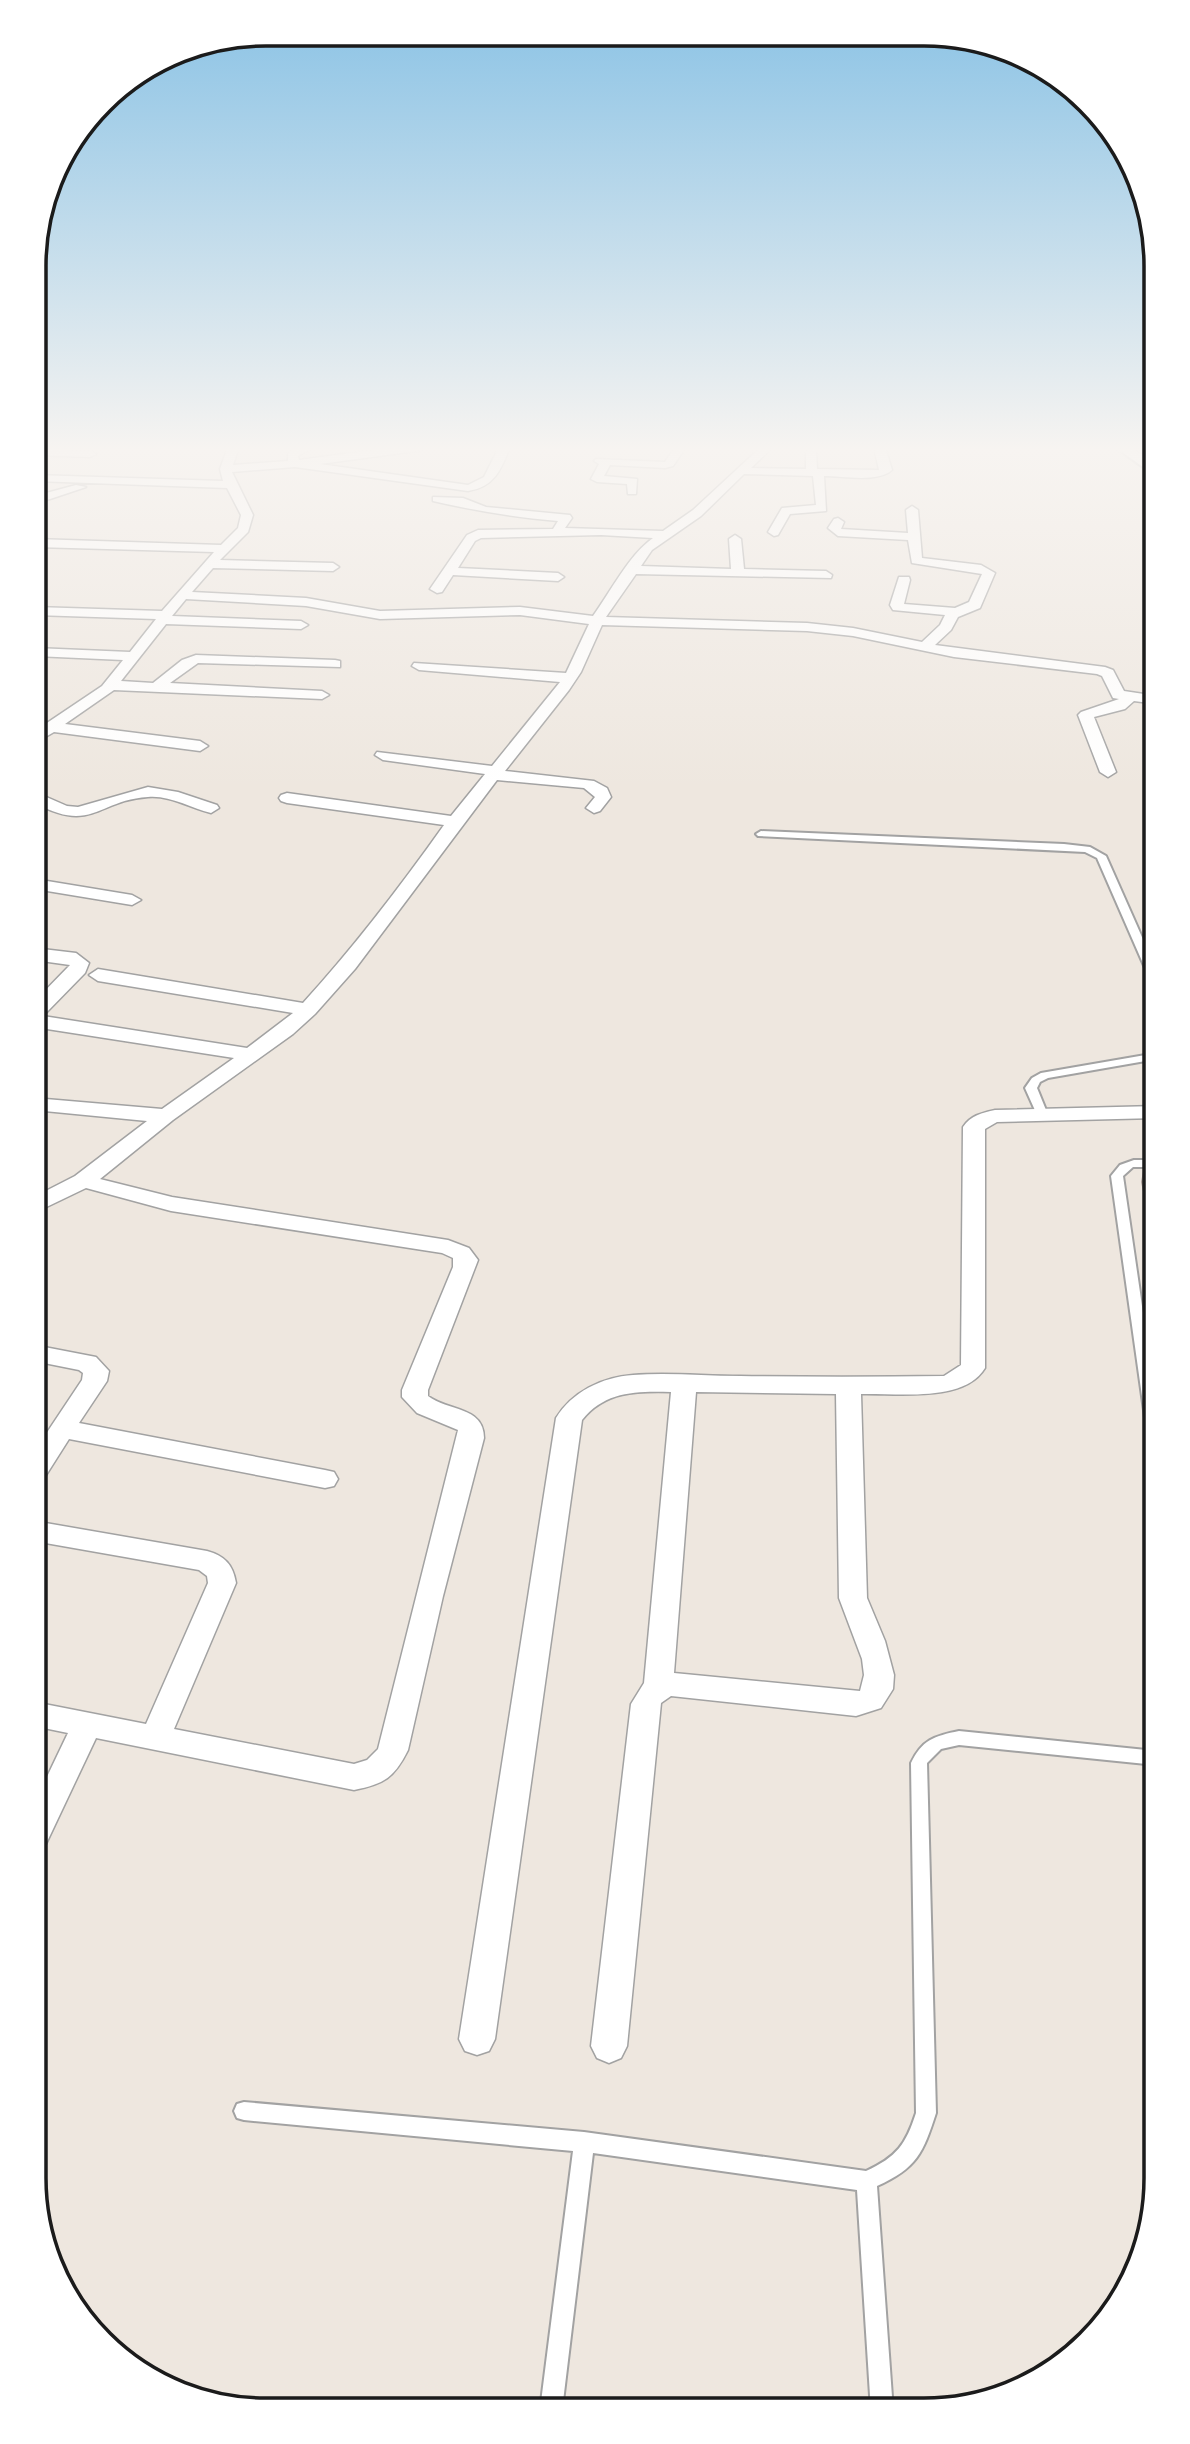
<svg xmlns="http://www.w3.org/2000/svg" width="1190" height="2444" font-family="'Titillium Web',sans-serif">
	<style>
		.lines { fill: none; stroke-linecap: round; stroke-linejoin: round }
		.service-casing { stroke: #a2a2a2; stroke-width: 4 }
		.minor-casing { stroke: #a2a2a2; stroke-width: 3 }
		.tertiary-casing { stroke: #a2a2a2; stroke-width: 4 }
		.service { fill: #fff; fill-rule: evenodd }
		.minor { fill: #fff; fill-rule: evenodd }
		.tertiary { fill: #fff; fill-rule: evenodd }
		.wall { fill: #b1a49e }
		.building { fill: #cebfb8; stroke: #908681; stroke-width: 2 }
		.rim { fill: none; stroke: #1b1b1b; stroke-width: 3.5 }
	</style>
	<rect width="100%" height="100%" fill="#eee7df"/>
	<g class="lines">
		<defs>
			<path id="service" d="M761 831 1064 844 1090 847 1106 856 1157 971V987L1152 984 1097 858 1085 852 758 836 756 834Z
				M1157 1053V1059L1048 1078 1040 1082 1037 1088 1048 1115 1046 1117H1038L1025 1088 1032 1078 1041 1073Z
				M1134 1160H1157V1167H1133L1123 1176 1156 1402V1451L1151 1449 1149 1446 1111 1176 1120 1165Z
				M959 1731 1156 1751V1765L959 1745 941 1749 927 1763 936 2113C923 2153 917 2168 877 2186L893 2411H871L857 2190 593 2153 562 2410H540L573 2151 244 2120 237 2118 234 2111 237 2104 244 2102 584 2132 866 2171C897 2157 906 2144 916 2113L911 1763C922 1740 934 1736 959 1731Z"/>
			<path id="minor" d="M228 447H239L233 465 288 461V453L299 447H313L298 456 299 460 396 447H428L423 450 320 464 468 485 484 477 499 447H510C501 470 494 487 468 491L295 467 232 472 253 515 248 532 220 560 333 563 339 567 333 571 213 568 192 592 306 598 380 611 520 607 593 616C611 591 629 555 653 538L601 535 481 538 475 541 458 568 558 573 564 577 558 581 453 575 442 592 437 593 430 589 467 535 478 530 553 529 558 521C514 517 476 511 433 501V497L463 498 486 507 570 515 572 518 565 528 663 531 693 510 761 447H773L751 468 806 469V451L811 448 816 451 817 469 879 470 874 447H885L892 470C878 483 843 476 824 476L826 511 790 514 778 535 774 536 768 532 782 508 816 505 813 476 744 474 701 516 652 550 641 566 731 569 729 539 735 535 741 539 744 569 826 571 832 575 831 578 636 574 606 617 807 623 853 628 922 642 940 625 945 615 893 610 890 605 899 577H909L910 580 904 604 955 608 969 602 982 574 912 563 908 540 838 536 828 528 834 519 838 518 844 522 841 529 908 533 906 510 912 506 918 510 922 558 981 565 995 573 980 608 958 617 951 630 935 645 1105 667 1113 670 1124 691 1157 696V704L1134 701 1125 709 1094 717 1116 772 1108 777 1100 772 1078 715 1081 712 1119 699 1113 698 1102 676 1097 674 954 657 853 636 807 631 602 625 581 672 569 690 505 771 594 781 607 788 611 797 600 811 594 813 586 808 595 797 584 788 497 780 355 969 315 1014 293 1034 173 1120 100 1179 172 1197 448 1240 469 1248 478 1260 428 1390V1396C447 1411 484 1406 484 1438L443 1596 408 1750C394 1778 384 1784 354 1790L96 1738 45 1846 34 1850V1804L68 1733 34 1726V1702L146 1724 208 1583 207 1576 199 1570 34 1541V1521L207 1551C225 1556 233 1565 236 1583L174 1729 354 1764 367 1760 378 1749 458 1430 417 1413 402 1397V1390L453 1267V1258L442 1253 171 1211 86 1188 34 1213V1197L75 1176 147 1121 34 1110V1098L162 1109 234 1058 34 1027V1002L70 965 34 960V948L76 953 89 963 85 973 43 1016 247 1048 293 1013 98 981 89 975 98 969 303 1003C354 947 400 887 444 825L287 803 281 801 279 798 281 795 287 793 451 816 485 774 383 760 375 755 377 752 492 766 560 682 419 670 412 666 414 663 566 673 589 624 520 615 380 619 306 606 186 599 172 616 301 621 308 625 301 629 166 624 121 681 153 683 182 660 196 655 335 660 340 661V667L198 663 170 683 322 691 329 695 322 699 114 690 65 724 200 741 208 746 200 751 54 732 35 743V731L102 686 123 660 35 656V648L130 652 156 619 35 615V607L162 611 214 552 35 547V539L221 545 238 528 241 515 227 488 35 481V475L223 481 220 469Z
				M675 447H686L673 466 665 468 610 465 604 476 637 479 636 494H628L627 484 597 482 591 479 599 464 594 461 596 459 665 462Z
				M35 449 90 451 96 454 90 457 35 455Z
				M76 485 86 487 35 504V496Z
				M1156 620 1157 628 1151 627V621Z
				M148 787 178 792 217 805 219 808 211 813C190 808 170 795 148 797 98 800 92 834 35 803V792L67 806 78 807Z
				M35 879 132 895 141 900 132 905 35 889Z
				M1157 1106V1118L997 1122 985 1129V1368C964 1403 897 1393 861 1394L867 1598 885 1641 894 1675 893 1689 881 1708 856 1716 671 1696 661 1703 627 2046 621 2058 609 2063 597 2058 591 2046 631 1704 644 1683 671 1392C637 1391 605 1391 582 1420L495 2039 489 2051 477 2055 465 2051 459 2039 556 1418C572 1392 602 1377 633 1375 668 1372 704 1376 740 1376 808 1377 876 1377 944 1376L961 1365 963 1127C971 1115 982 1113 995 1110ZM696 1392 836 1394 839 1598 862 1659 864 1675 860 1691 674 1673Z
				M34 1345 96 1357 109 1371 107 1381 79 1423 325 1470 334 1472 338 1479 334 1486 325 1488 69 1439 43 1480 34 1482V1452L82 1380 83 1373 79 1370 34 1361Z"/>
			<path id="tertiary" d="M1115 447H1131L1157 466V477Z"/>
		</defs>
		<use href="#service" class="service-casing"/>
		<use href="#minor" class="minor-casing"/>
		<use href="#tertiary" class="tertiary-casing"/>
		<use href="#service" class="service"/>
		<use href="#minor" class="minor"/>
		<use href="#tertiary" class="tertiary"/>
	</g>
	<path class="wall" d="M1147 1150H1157L1156 1311 1148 1264 1153 1240 1141 1182Z"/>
	<path class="building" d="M1147 1150H1157L1156 1193Z"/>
	<linearGradient id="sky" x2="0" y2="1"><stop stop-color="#89c2e5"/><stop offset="0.57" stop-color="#f7f4f1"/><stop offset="1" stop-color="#f7f4f1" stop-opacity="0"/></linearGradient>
	<rect width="1190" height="789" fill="url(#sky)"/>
	<path d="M0 0H1190V2444H0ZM266 46H924A220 220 0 0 1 1144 266V2178A220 220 0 0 1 924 2398H266A220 220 0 0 1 46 2178V266A220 220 0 0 1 266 46Z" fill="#fff" fill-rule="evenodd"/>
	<path class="rim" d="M266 46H924A220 220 0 0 1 1144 266V2178A220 220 0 0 1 924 2398H266A220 220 0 0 1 46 2178V266A220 220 0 0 1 266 46Z"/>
</svg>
